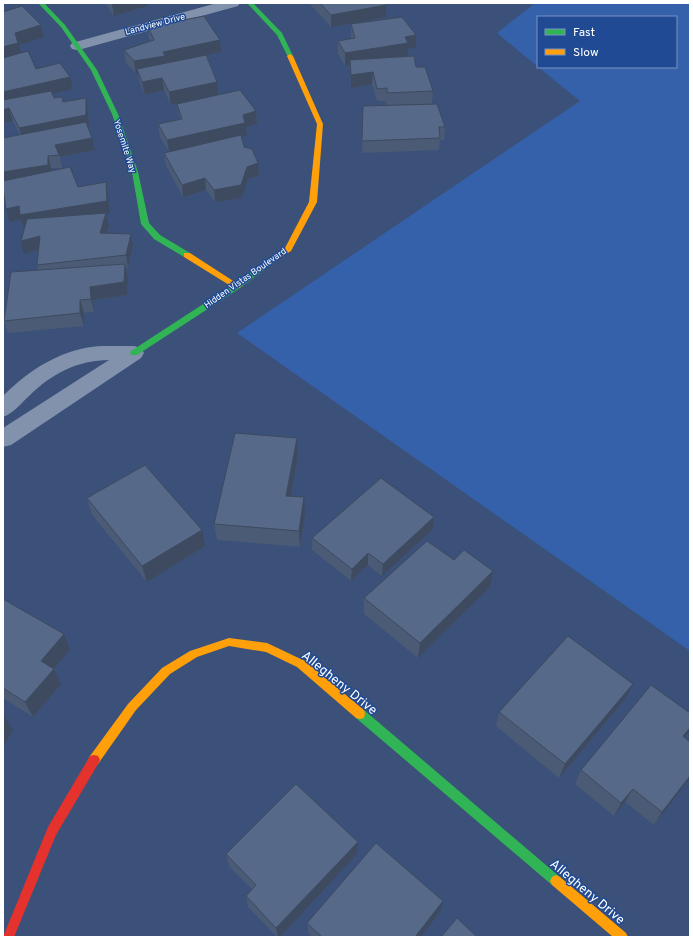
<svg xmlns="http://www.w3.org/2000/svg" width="693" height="940" font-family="Overpass,sans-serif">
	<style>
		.green { fill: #3561aa }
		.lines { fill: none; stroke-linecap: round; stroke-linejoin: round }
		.street { fill: #8392ac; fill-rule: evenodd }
		.fast { fill: #30b455; fill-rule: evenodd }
		.slow { fill: #ff9f0a; fill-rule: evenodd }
		.jam { fill: #e5322d; fill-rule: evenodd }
		.wall { fill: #4b5a75 }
		.shaded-wall { fill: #3d4a5f }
		.building { fill: #576988; stroke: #3d4a5f }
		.labels { text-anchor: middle; stroke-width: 3; stroke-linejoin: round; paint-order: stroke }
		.far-street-label { font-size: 9px; fill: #fff; stroke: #204a94 }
		.near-street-label { font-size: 13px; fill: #fff; stroke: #204a94 }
	</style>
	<rect width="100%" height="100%" fill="#3b5179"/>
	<path class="green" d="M535 3H690V651L237 333 580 101 538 67H676V17H538V67L497 33Z"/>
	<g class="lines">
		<path class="street" d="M217 3H240L238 6 82 49 77 50 72 49 70 46 72 43Z
			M102 346H134L141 348 144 353 141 358 11 445 3 447V428L109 360C78 360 51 374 29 396 21 403 14 413 3 417V396C30 369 63 348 102 346Z"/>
		<path class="fast" d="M38 3H44L65 25 97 70 118 114 138 172 149 223 160 235 190 253V257H184L154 239 141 224 132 172 112 114 91 70 61 27Z
			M247 3H253L282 33 293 56 292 57H288L277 35Z
			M269 259H275L276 261 240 288 137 355H131L130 353 131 351 234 284Z
			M360 709 364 710 560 877 562 881 560 885 556 887 552 885 356 718 355 714 356 710Z"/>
		<path class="slow" d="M290 54 293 56 323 124 317 202 291 251 272 263 268 261 285 248 309 202 317 124 287 56Z
			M184 253H190L241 286 240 288H234L184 257Z
			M229 638 267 643 305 661 364 710 365 714 364 718 360 719 356 718 297 667 266 652 229 646 197 657 170 674 136 710 98 764 94 765 90 764 88 760 90 756 128 704 162 668 190 651Z
			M556 875 560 877 626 933 628 937H613L552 885 550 881 552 877Z"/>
		<path class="jam" d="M94 755 98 756 100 760 98 764 56 835 14 937H3L48 827 90 756Z"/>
	</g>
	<path class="wall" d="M105 3H146L147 6 114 16Z
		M309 3H385L386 5V17L331 27Z
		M3 12 41 25 44 37 19 45 21 53 36 69 73 89 52 94 54 98 63 102 86 98 88 111 89 127H88L92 138 95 150 60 157 62 168H51V171L78 187 106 182 108 195 110 214H106L109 226 107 234 133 246 128 268H126L128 277 127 295 93 300 94 312 84 313V326L8 333 4 321 38 270 37 265 38 250 24 254 25 228H24L21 219 10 222 20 135 13 121 3 123Z
		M351 24 416 35V47L408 49V56L400 57 416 67 433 91 432 104 386 105V101H377L372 84 351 88 350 65 345 66 338 54V41L352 39 351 36Z
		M148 27 221 52 207 55 217 82 219 95 171 105 164 90 145 95 139 81 138 73H136L126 63 124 50 150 41 149 40Z
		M177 104 256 111 257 124 246 127 247 136 241 137 244 147 259 176 248 179 242 198 215 202 206 190 183 197 166 166 164 153 169 152 160 137 158 124 180 119Z
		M363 106 445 127 444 140H440L439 150 362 153Z
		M297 438 298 455 291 496 305 514 300 547 217 540 214 524Z
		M87 498 205 546 147 582 92 515Z
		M434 517 433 529 382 576 368 565 351 581 312 550V538Z
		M490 587 418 658 364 614V598Z
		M3 599 70 650 54 669 61 684 33 717 3 698Z
		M626 698 559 778 496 726 499 712Z
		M689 732 685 738 690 742V778L654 825 625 802 614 816 575 784 581 770Z
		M226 854H357L280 937H277L248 907 246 896 252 889 229 866Z
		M440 912 421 937H312L308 933 307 923Z"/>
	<path class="shaded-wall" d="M116 3H146L147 6 114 16 112 4Z
		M386 5V17L331 27V15Z
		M41 25 44 37 19 45 22 55 3 60V47L15 33Z
		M416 35V47L408 49V56L351 65 350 60V65L345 66V53L405 37Z
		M220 40 221 52 166 64 137 69 138 73H136L134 61 163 52Z
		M373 72 372 84 351 88V75Z
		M70 77 73 89 3 105V92Z
		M162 78 164 90 145 95 142 82Z
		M217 82 219 95 171 105 169 92Z
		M86 98 88 111 89 127 23 141 19 128Z
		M9 108 13 121 3 123V110Z
		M256 111 257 124 246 127 247 136 169 152 167 140Z
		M92 138 95 150 60 157 55 145Z
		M48 156 51 168 52 177 3 186V172Z
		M258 163 259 176 248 179 242 198 215 202 214 190 247 167Z
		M205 178 206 190 183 197 182 185Z
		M106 182 108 195 110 214H106L109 226 103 246 100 233 106 214 24 228 21 219 10 222 6 209 19 206Z
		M131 234 133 246 128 268 126 255Z
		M40 236 44 248 24 254 21 241Z
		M125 264 128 277 127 295 93 300 94 312 91 299 90 287Z
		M80 300 84 313V326L80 313Z
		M297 438 298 455 288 512 286 496Z
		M304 497 305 514 300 547 299 531Z
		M434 517 433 529 382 576 383 564Z
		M202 530 205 546 147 582 142 566Z
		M368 553V565L351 581 352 569Z
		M493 571 490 587 418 658 420 643Z
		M64 634 70 650 48 676 41 661Z
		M54 669 61 684 33 717 25 702Z
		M633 684 626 698 559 778 565 764Z
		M4 716 13 730 3 746V718Z
		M690 728V731L689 732 675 750 683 736Z
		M690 776V778L654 825 662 812Z
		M633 789 625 802 614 816 621 803Z
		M358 842 357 854 280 937H278L276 928Z
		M443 901 440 912 421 937H415Z"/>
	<path class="building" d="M320 3H385L386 5 331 15Z
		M22 6 41 25 15 33 18 43 3 47V12Z
		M204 16 220 40 163 52 165 56 134 61 124 50 154 40 148 27Z
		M402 17 416 35 405 37 408 43 345 53 338 41 355 38 351 24Z
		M28 51 36 69 60 63 70 77 3 92V58Z
		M206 55 217 82 169 92 162 78 142 82 137 69Z
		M414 56 416 67H425L433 91 387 93V88L377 89 373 72 351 75 350 60Z
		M240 90 256 111 243 115 245 123 167 140 158 124 182 119 177 104Z
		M51 91 54 98 62 97 63 102 86 98V115L19 128 9 108 3 110V100Z
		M437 104 445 127H439L440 138 362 141 363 106Z
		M86 122 92 138 55 145 59 155 48 156V165L3 172V138Z
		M241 135 244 147 252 149 258 163 247 167 241 185 214 190 205 178 182 185 164 153Z
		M70 167 78 187 106 182 107 201 20 215 19 206 6 209 3 188V181Z
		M106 213 100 233 131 234 126 255 37 265 40 236 21 241 27 219Z
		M125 264 124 282 90 287 91 299 80 300V313L4 321 11 272Z
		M235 433 297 438 286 496 304 497 299 531 214 524Z
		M145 465 202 530 142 566 87 498Z
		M381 478 434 517 383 564 368 553 352 569 312 538Z
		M427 541 454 560 464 550 493 571 420 643 364 598Z
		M3 599 64 634 41 661 54 669 25 702 3 688Z
		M568 636 633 684 565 764 499 712Z
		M651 685 690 713V728L683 736 690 742V776L662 812 633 789 621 803 581 770Z
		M296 784 358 842 276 928 246 896 256 885 226 854Z
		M376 843 443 901 415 937H322L307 923Z
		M457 918 477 937H441Z"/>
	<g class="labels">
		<g class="far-street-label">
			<text transform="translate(155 24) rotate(-15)" y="3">Landview Drive</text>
			<text transform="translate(125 146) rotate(72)" y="3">Yosemite Way</text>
			<text transform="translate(245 278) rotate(-35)" y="3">Hidden Vistas Boulevard</text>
		</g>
		<g class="near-street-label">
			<text transform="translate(340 682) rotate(39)" y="5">Allegheny Drive</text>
			<text transform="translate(588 891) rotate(40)" y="5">Allegheny Drive</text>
		</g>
	</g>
	<rect width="693" height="940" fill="none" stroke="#ffffff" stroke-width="8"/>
	<rect x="537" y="16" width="140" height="52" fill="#204a94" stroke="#7992bf"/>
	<rect x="545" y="29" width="20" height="6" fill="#30b455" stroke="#7992bf"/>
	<text x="573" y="36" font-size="12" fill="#ffffff">Fast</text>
	<rect x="545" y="49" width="20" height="6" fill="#ff9f0a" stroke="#7992bf"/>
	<text x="573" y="56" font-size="12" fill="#ffffff">Slow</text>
</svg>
